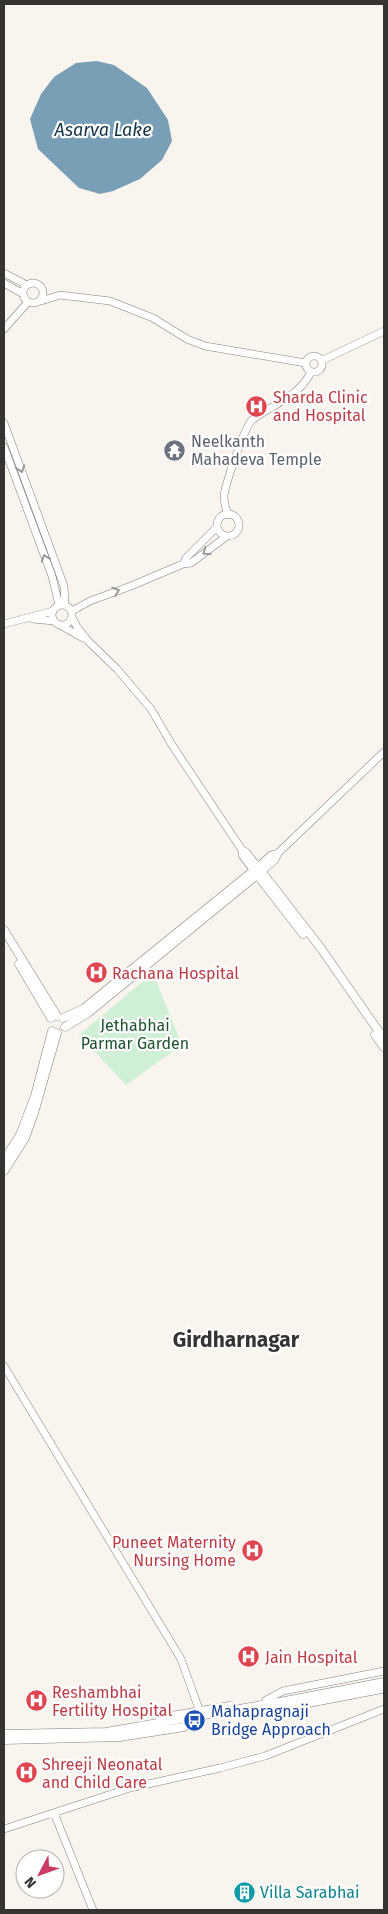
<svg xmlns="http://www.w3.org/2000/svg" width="388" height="1914" font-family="'Fira Sans',sans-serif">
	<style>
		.green { fill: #cff0d5 }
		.water { fill: #789fb6 }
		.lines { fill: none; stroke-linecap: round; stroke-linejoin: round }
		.tertiary-casing { stroke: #85807b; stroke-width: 8 }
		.secondary-casing { stroke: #85807b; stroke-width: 9 }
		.tertiary { stroke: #fff; stroke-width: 7 }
		.secondary { stroke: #fff; stroke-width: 8 }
		.oneway { stroke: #9a9a98 }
		.labels { text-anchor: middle; stroke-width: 4.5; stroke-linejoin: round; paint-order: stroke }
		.health-label { font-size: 16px; fill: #be3a42; stroke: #fff; text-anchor: start }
		.worship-label { font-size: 16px; fill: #5b616d; stroke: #fff; text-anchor: start }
		.park-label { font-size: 16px; fill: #1e532e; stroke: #fff }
		.transit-label { font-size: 16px; fill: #164399; stroke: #fff; text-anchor: start }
		.culture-label { font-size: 16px; fill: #0d838f; stroke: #fff; text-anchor: start }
		.water-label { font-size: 18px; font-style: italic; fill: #123446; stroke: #fff }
		.district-label { font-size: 21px; font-weight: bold; fill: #363431; stroke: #fff }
	</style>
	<rect width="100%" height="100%" fill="#faf4ee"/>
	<path class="green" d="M153 973 182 1045 126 1085 79 1035Z"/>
	<path class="water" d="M97 61 114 65 147 88 168 120 172 141 162 160 140 179 113 191 100 194 79 188 38 149 30 119 41 94 54 77 76 63Z"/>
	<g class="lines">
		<defs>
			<path id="tertiary" d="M4 273 27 285
				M23 293a10 10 0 1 1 20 0a10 10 0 1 1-20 0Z
				M4 283 23 294
				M41 301 60 295 110 301 153 318 187 339 205 346 306 363
				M4 329 28 302
				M306 364a8 8 0 1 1 16 0a8 8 0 1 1-16 0Z
				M321 361 384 331
				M4 423 64 586 65 605
				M4 447 52 576 59 605
				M217 525a11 11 0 1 1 22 0a11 11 0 1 1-22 0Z
				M228 515C226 509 224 503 224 496 225 485 245 426 252 420 272 405 300 396 311 372
				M183 564 191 563 227 536
				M52 615a10 10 0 1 1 20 0a10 10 0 1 1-20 0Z
				M72 611 90 601 131 586 183 564 186 558 217 527
				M72 617 77 627 88 641 117 669 151 709 172 745 242 850 246 852 258 867 271 855 278 853 384 752
				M33 619 54 621
				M4 624 53 611
				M60 625 83 638
				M242 850V855L254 871
				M262 871 275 860 278 853
				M4 1366 181 1659 201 1715
				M266 1700 283 1691 384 1671
				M267 1705 285 1708 384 1689
				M54 1813 93 1910
				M4 1829 130 1788 220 1768 265 1756 384 1709"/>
			<path id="secondary" d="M255 872 303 934
				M4 930 57 1016
				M19 964 51 1018
				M63 1018 83 1009 258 867 320 947 384 1039
				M65 1027 88 1013 258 874
				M375 1035 384 1047
				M4 1160 20 1135 35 1096 52 1031
				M4 1171 25 1138 34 1113 57 1033
				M160 1718 230 1706
				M4 1734 106 1732 285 1701 384 1682
				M4 1740 120 1737 184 1727 198 1718"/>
		</defs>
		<use href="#tertiary" class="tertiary-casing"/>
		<use href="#secondary" class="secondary-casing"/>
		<use href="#tertiary" class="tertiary"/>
		<use href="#secondary" class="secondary"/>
	</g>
	<defs><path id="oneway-chevron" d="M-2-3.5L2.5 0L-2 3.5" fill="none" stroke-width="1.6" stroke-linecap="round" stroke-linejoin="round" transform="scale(1.25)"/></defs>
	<g class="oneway">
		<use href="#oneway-chevron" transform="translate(21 469) rotate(70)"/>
		<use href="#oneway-chevron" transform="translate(206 552) rotate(144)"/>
		<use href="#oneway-chevron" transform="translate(45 558) rotate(-110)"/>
		<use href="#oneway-chevron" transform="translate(116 591) rotate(-20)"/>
	</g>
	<defs>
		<symbol id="hospital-disc" viewBox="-11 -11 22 22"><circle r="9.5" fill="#e0444e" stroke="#fff"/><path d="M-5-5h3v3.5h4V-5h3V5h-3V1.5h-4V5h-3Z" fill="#fff"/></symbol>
		<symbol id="temple-disc" viewBox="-11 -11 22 22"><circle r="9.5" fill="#6b7280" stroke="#fff"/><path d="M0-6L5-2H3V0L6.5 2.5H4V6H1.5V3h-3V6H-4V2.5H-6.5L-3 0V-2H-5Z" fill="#fff"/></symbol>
		<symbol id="bus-disc" viewBox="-11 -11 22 22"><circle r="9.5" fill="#1a4fb4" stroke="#fff"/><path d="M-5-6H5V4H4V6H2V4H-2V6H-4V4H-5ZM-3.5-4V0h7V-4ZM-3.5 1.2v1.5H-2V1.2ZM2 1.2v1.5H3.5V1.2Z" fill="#fff"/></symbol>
		<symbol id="building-disc" viewBox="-11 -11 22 22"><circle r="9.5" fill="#0f9aa8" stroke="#fff"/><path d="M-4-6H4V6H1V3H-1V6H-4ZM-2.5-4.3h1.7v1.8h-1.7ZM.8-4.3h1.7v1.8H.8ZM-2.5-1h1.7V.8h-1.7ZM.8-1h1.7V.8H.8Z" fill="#fff"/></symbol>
	</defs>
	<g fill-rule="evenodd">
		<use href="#hospital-disc" x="244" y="394" width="25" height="25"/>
		<use href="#temple-disc" x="162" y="438" width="25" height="25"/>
		<use href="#hospital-disc" x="84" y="960" width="25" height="25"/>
		<use href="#hospital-disc" x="240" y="1538" width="25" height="25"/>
		<use href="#hospital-disc" x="236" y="1644" width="25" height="25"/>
		<use href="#hospital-disc" x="24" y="1688" width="25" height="25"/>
		<use href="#bus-disc" x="182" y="1708" width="25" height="25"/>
		<use href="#hospital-disc" x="14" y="1760" width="25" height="25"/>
		<use href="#building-disc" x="232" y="1880" width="25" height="25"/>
	</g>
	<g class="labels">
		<g class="health-label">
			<text x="273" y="403">Sharda Clinic<tspan x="273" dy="18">and Hospital</tspan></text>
			<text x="112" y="979">Rachana Hospital</text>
			<text x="236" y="1548" text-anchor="end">Puneet Maternity<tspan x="236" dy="18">Nursing Home</tspan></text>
			<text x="265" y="1663">Jain Hospital</text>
			<text x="52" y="1698">Reshambhai<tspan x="52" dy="18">Fertility Hospital</tspan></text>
			<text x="42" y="1770">Shreeji Neonatal<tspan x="42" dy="18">and Child Care</tspan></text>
		</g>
		<g class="worship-label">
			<text x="191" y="447">Neelkanth<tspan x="191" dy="18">Mahadeva Temple</tspan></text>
		</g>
		<g class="park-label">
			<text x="135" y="1031">Jethabhai<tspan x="135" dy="18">Parmar Garden</tspan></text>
		</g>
		<g class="transit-label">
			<text x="211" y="1717">Mahapragnaji<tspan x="211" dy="18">Bridge Approach</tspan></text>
		</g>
		<g class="culture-label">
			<text x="260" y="1898">Villa Sarabhai</text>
		</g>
		<g class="water-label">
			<text x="103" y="136">Asarva Lake</text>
		</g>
		<g class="district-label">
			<text x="236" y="1347">Girdharnagar</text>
		</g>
	</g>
	<rect width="388" height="1914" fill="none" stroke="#363431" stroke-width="10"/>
	<g transform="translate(40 1874) rotate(229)"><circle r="24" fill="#ffffff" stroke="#afaead"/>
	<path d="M0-4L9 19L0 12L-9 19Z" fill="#c93b65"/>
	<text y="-8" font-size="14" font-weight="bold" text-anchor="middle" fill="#363431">N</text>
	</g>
</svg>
